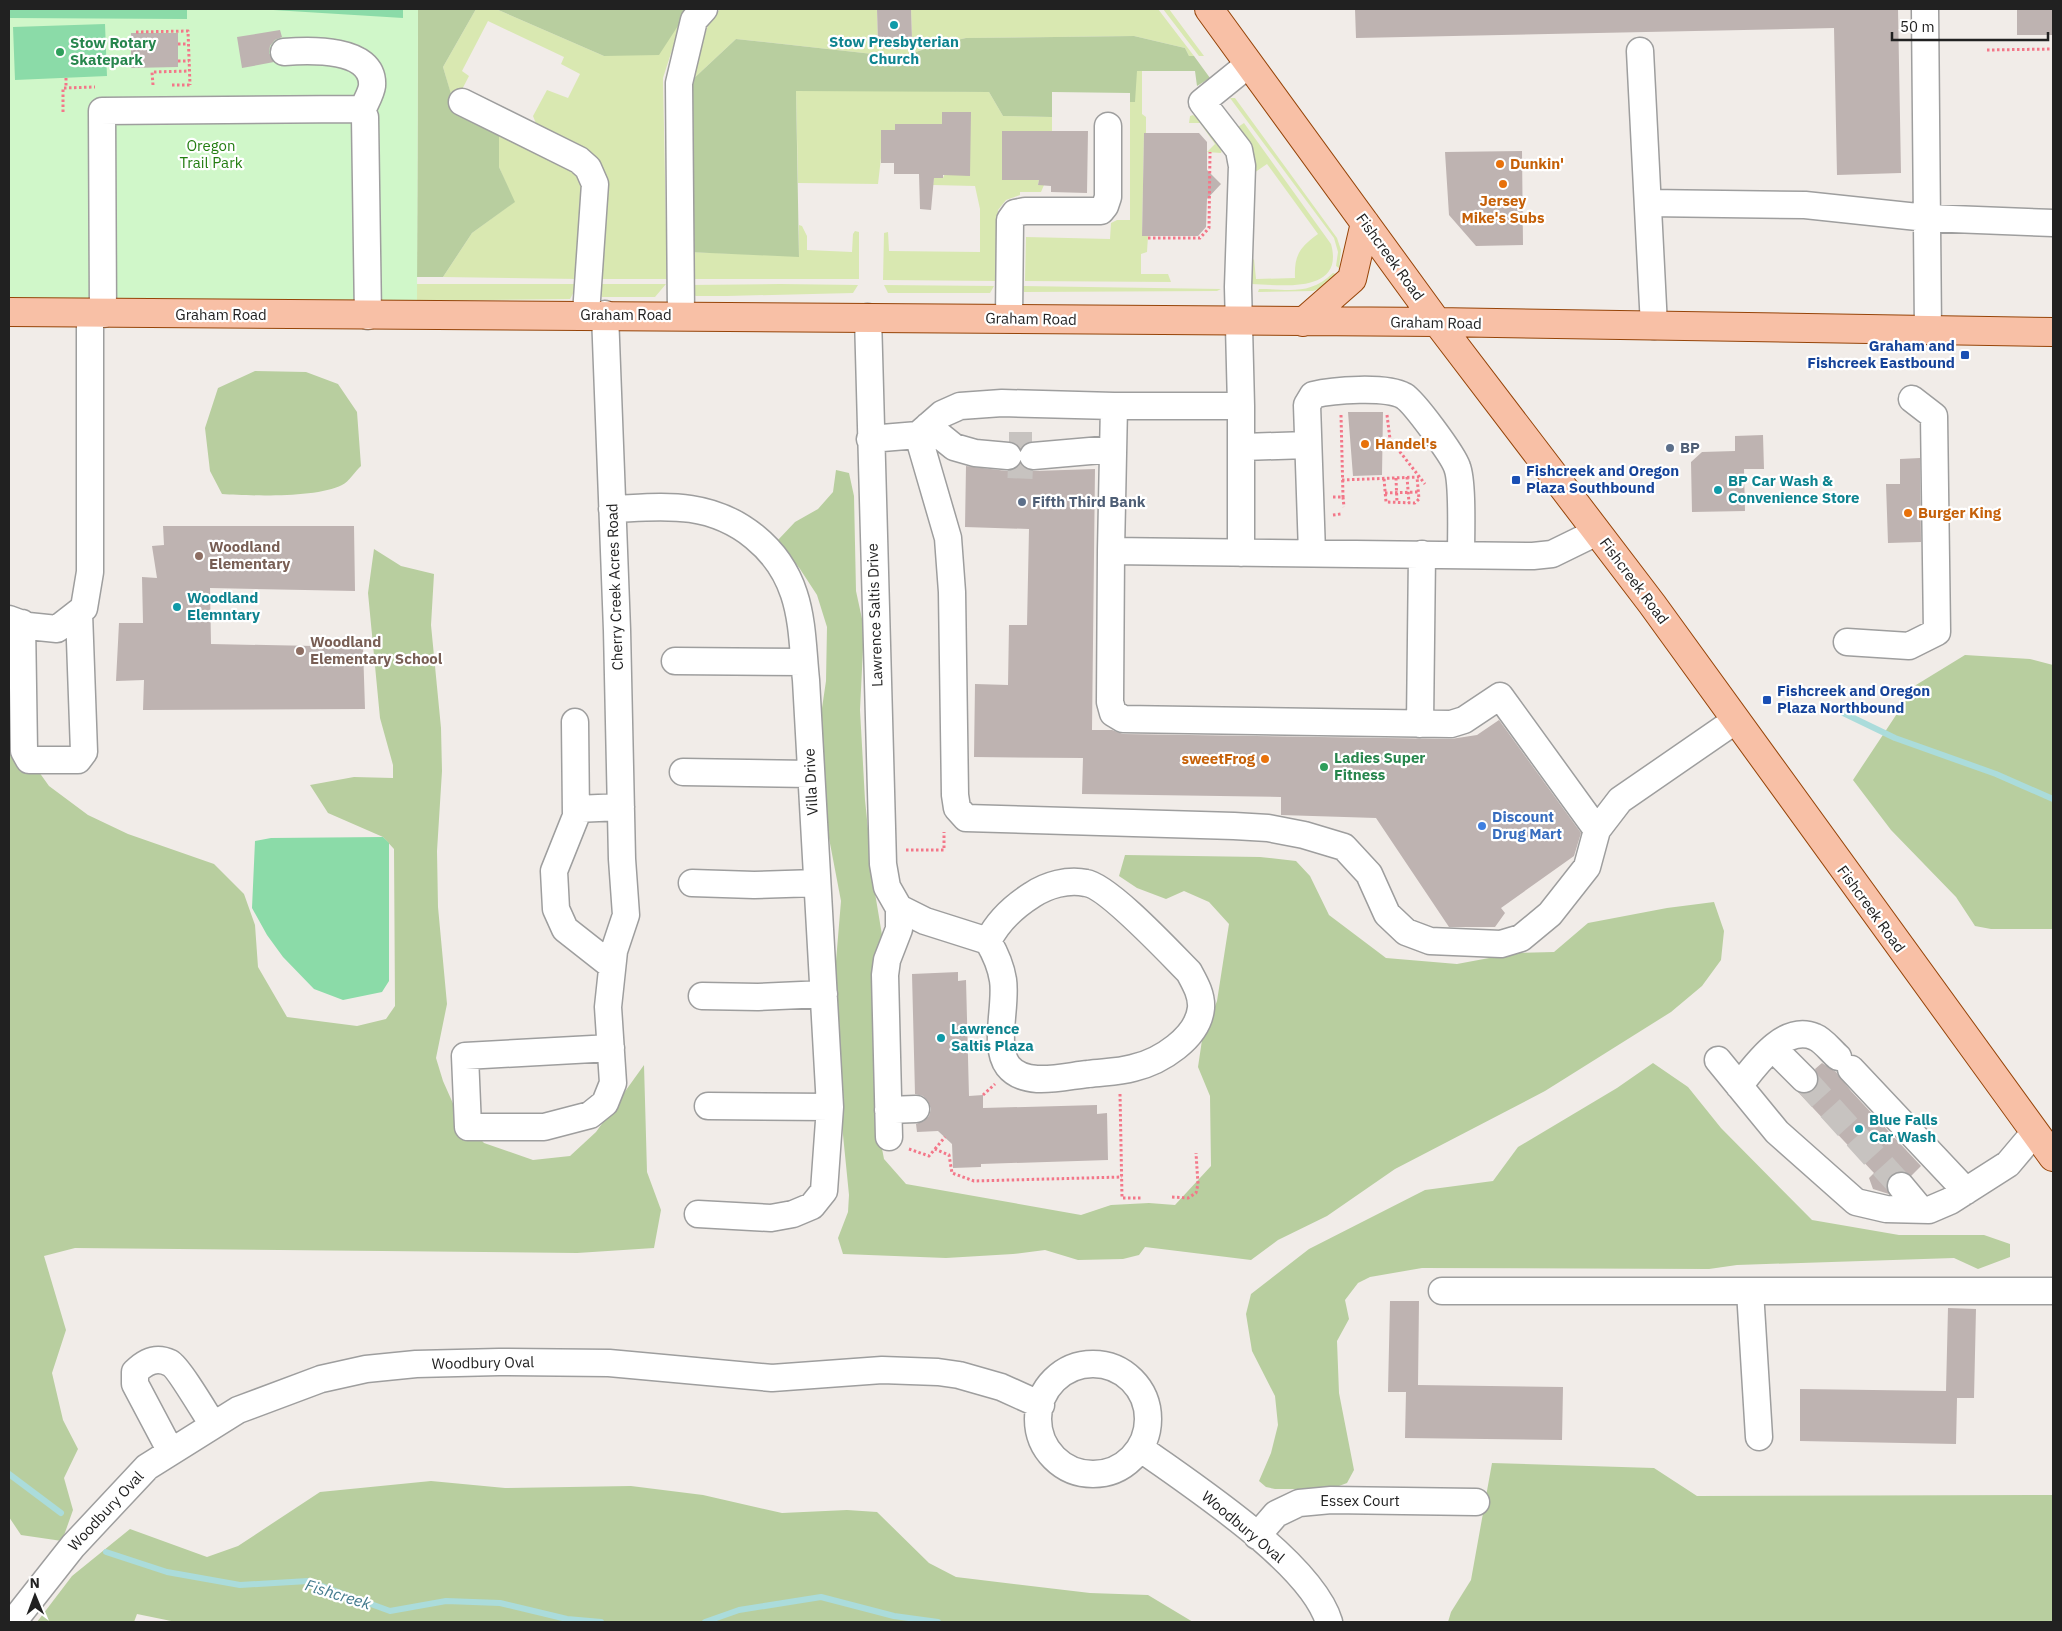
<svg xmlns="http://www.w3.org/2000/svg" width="2062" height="1631" font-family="'IBM Plex Sans',sans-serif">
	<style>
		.grass { fill: #d9e8b1 }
		.forest { fill: #b8ce9f }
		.park { fill: #d0f7c9 }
		.pitch { fill: #8bdba8 }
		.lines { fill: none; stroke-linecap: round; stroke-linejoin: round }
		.stream { stroke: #abdcdb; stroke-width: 6 }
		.building { fill: #beb3b1 }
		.minor-tunnel { stroke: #c7c3c0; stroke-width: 26; stroke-dasharray: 26 13; stroke-linecap: butt }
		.minor-casing { stroke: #9e9e9e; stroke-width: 29 }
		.major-casing { stroke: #964408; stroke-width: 30 }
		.path { stroke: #f37789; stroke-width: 3; stroke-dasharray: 2.5 2.5; stroke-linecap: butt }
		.minor { stroke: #fff; stroke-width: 26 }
		.major { stroke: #f8c0a6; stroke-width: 28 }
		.culture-dot { fill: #0f9aa8; stroke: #fff; stroke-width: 2 }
		.leisure-dot { fill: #2e9e5b; stroke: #fff; stroke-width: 2 }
		.food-dot { fill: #e8710a; stroke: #fff; stroke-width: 2 }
		.transit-dot { fill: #1a4fb4; stroke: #fff; stroke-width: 2 }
		.service-dot { fill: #5c6f8a; stroke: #fff; stroke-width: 2 }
		.education-dot { fill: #8d6e63; stroke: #fff; stroke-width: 2 }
		.shop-dot { fill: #3f7fe0; stroke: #fff; stroke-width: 2 }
		.labels { text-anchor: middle; stroke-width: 4.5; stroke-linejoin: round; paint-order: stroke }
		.culture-label { font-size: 15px; font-weight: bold; fill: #0d838f; stroke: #fff; text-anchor: start }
		.leisure-label { font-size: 15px; font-weight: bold; fill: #27864d; stroke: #fff; text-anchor: start }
		.park-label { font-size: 15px; fill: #237d11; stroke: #fff }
		.food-label { font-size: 15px; font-weight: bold; fill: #c56008; stroke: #fff; text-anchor: start }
		.street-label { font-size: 15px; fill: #212121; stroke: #fff }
		.transit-label { font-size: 15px; font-weight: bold; fill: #164399; stroke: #fff; text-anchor: start }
		.service-label { font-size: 15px; font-weight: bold; fill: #4e5e75; stroke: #fff; text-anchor: start }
		.education-label { font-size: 15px; font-weight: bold; fill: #785e54; stroke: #fff; text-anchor: start }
		.shop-label { font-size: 15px; font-weight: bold; fill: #366cbe; stroke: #fff; text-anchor: start }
		.water-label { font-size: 16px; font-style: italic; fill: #447b8e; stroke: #fff }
	</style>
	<rect width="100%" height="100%" fill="#f1ece8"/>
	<path class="grass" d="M476 9H496L604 56 681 22 663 78 667 279H599L603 182 537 126 533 116 547 90 568 98 580 74 561 64 564 57 488 21 462 71 469 76 454 105 443 67Z
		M720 9H877L878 43 897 50 912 40 911 9H1158L1194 56H1189L1185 48 1134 36 966 38 944 43 900 57 736 39 690 82 708 25Z
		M1163 9H1169L1204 56H1199Z
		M1136 57 1137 71H1142V114L1146 117V133H1144L1142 235 1148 236 1147 252 1141 254V274H1168L1171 282 1025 281 1026 237 1110 239 1111 223 1117 220H1130V102H1134Z
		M874 90 989 92 1003 116 1052 117V131L1039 180 1038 185H1044L1041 192H1020V195L1006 200 998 210 996 281 883 280 884 233 888 232 889 251 980 252V209L975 186 933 185 934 178H943L971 112H942V124H895V130L881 158 878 184 798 183 796 91Z
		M1230 98H1235L1337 238 1341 250 1339 268 1336 266 1338 252 1334 238Z
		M1193 115 1199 119 1222 150 1221 153 1207 152 1215 144 1200 123H1189L1190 116Z
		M1244 123 1331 244C1345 294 1281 285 1252 284V261L1254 259 1256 279 1295 278C1294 255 1300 247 1318 234L1267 164 1251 175V148L1238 127Z
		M499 134 577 172 583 184 579 279 443 277 472 233 514 202 499 167Z
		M799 225 802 226 807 236V250L852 252 853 234 855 231 859 232V279H687L688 252 799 256Z
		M1333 273 1336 274C1330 282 1322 288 1313 291L1258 292 1259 289C1289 289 1309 296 1333 273Z
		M417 284H578L570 299 417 301Z
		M598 284H666L655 297H602Z
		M780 284 858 285 853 293 727 296H696L689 293 688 285Z
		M884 285 994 286 990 293H888Z
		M1022 286 1221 289 1217 291 1024 292Z"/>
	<path class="forest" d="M418 9H476L443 67 457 114 499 134V167L515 202 472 233 443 277H417Z
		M496 9H689L659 55 604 56Z
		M1134 36 1185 48 1189 56H1194L1210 78 1197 86 1195 71H1137L1135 102H1130V93L1052 92V117L1003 116 989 92 796 91 799 257 688 252 690 82 736 39 900 57 944 43 966 38Z
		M255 371 306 372 338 384 357 412 361 466C355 471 349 482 342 485 317 498 251 496 222 494L210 471 205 428 218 388Z
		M836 470 849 473 854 496 856 591 864 628 860 710 865 800 874 887 884 947 878 1128 884 1159 906 1184 1081 1215 1111 1205 1149 1203 1175 1205 1211 1166 1210 1096 1198 1067 1202 1040 1217 1001 1229 924 1209 902 1184 891 1166 899 1137 888 1119 876 1125 855 1260 857 1296 861 1310 876 1329 915 1386 958 1457 964 1516 953 1554 952 1588 923 1667 908 1714 902 1724 931 1721 960 1702 986 1671 1012 1545 1091 1395 1169 1327 1216 1278 1240 1251 1260 1145 1247 1139 1255 1123 1259 1078 1260 1045 1250 1013 1254 946 1258 843 1254 838 1238 848 1212 849 1195 841 1115 835 973 841 901 824 812 818 735 826 681 827 627 817 595 800 569 778 540 795 522 818 509 833 492Z
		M374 549 401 566 434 574 431 625 441 728 442 771 437 851 438 907 447 1004 436 1058 443 1081 459 1117 484 1143 533 1160 570 1156 596 1132 644 1065 647 1172 661 1210 654 1248 577 1253 75 1248 44 1256 66 1330 52 1373 63 1420 78 1449 64 1478 73 1510 62 1541 21 1535 9 1517V725L24 751 49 786 88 815 128 834 214 864 244 894 255 925 258 967 287 1017 357 1026 386 1019 395 1006 394 849 383 837 328 813 310 785 354 777 393 778V765L380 718 368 593Z
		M1965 655 2030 659 2053 665V929H1991L1975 926 1956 897 1891 830 1853 780 1916 685Z
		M1653 1063 1688 1087 1721 1128 1812 1220 1899 1235H1984L2010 1244V1257L1978 1269 1954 1258 1737 1265 1709 1269 1422 1268 1370 1277 1358 1283 1345 1300 1349 1319 1337 1341 1339 1393 1354 1470 1347 1483 1331 1489H1275L1266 1487 1259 1481 1271 1453 1278 1425 1275 1396 1252 1351 1246 1314 1251 1294 1309 1249 1425 1190 1493 1181 1518 1147 1617 1088Z
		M1492 1463 1654 1468 1697 1496 2053 1495V1622H1448L1451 1612 1471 1580Z
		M431 1481 505 1488 631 1486 703 1495 782 1513 847 1510 877 1512 929 1563 956 1577 1090 1593 1148 1595 1193 1622H176L137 1614 134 1622H37L72 1576 130 1529 207 1557 238 1546 320 1492Z"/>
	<path class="park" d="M9 9H418L417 301 9 299Z"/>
	<path class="pitch" d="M9 9H187V19L9 18Z
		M257 9H403V18Z
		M105 24 107 76 15 80 13 27Z
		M383 837 389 843V981L382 992 343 1000 314 989 283 957 267 935 252 908 255 841 271 838Z"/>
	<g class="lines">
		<path class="stream" d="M1839 711 1895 738 1996 774 2053 799
			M9 1474 61 1513
			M106 1552 167 1572 240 1585 308 1581 390 1611 446 1601 500 1603 567 1619 601 1622
			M705 1622 739 1610 821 1597 894 1616 938 1622"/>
	</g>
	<path class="building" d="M877 9H911L912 40 897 50 878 43Z
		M1355 9H1898L1901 173 1837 175 1834 28 1356 38Z
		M2017 9H2053V35H2017Z
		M280 30 282 37 275 40 270 46 269 53 274 62 242 68 237 37Z
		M131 33H178V67L131 68Z
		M942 112H971L970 176 943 175V178H934L931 210 920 209 919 174H894V163H881V130H895V124H942Z
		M1002 131H1088L1087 193 1051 192V186L1038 185 1039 180H1002Z
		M1144 133H1199L1207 142V170L1221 184 1207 199 1206 227 1198 236H1142Z
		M1522 151 1523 245 1476 246 1449 215 1445 152Z
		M1348 412H1383L1382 475 1353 476Z
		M1021 434 1029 442 1020 448 1012 442Z
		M1763 435 1764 469H1744L1745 511 1692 512 1691 462 1702 452 1735 451V436Z
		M1920 458 1921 542 1888 543 1886 484H1900V459Z
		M1020 464 1026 469 1034 471 1095 469 1092 730H1112L1123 734 1451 739 1477 735 1499 720 1581 833 1574 856 1501 908 1505 913 1495 927H1449L1376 818 1281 815V797L1082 794 1083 758 974 757 975 684 1008 685 1009 625H1027L1029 529 965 527 966 466 1007 471 1015 469Z
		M163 526H354L355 591 210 588 211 644 363 647 365 709 143 710 144 680 116 681 119 623H143L142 577 157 578 152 546 164 545Z
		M958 972V981L966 980 969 1096 983 1095V1108L1097 1105V1114L1107 1113 1108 1160 981 1164V1167L953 1168 952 1144 938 1131 917 1132 916 1124 924 1121 929 1116 931 1109 928 1101 923 1096 915 1094 912 974Z
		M1822 1063 1836 1072 1851 1091 1921 1166 1911 1176 1899 1171 1891 1175 1887 1181 1889 1194 1873 1189 1869 1178 1874 1173 1798 1092 1807 1094 1815 1089 1819 1082 1815 1069Z
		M1390 1301H1419L1418 1385 1563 1387 1562 1440 1405 1438 1406 1392H1388Z
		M1948 1308 1976 1309 1974 1398H1957L1956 1444 1800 1441V1389L1946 1391Z"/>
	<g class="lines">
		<path class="minor-tunnel" d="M1009 445H1032
			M1008 465 1033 466
			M1804 1079 1901 1186"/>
		<defs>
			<path id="minor" d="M1925 9 1928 331
				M1640 51 1654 326
				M284 52C308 50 375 47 372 86 371 94 365 103 362 111L365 117 368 316
				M1249 64 1202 102 1239 150 1242 166 1238 287 1241 406H1114L1111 551 1533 556 1552 554 1597 532
				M462 102 579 160 588 168 595 184 586 314
				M1648 203 1805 205 1927 218 2053 223
				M103 314 102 111 355 109 362 111
				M605 314 617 630 622 859 626 915 614 951 608 1007 613 1083 605 1103 590 1115 544 1127H468L465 1056 611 1048
				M681 315 679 83 694 20 704 9
				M868 317 883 864 887 887 899 908V929L887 960 885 975 889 1137
				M1009 319 1010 220 1015 213 1025 211H1101L1105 206 1108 197V126
				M928 426 954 447 975 453 1008 456
				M918 435 948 538 952 592 955 795 957 808 966 818 1234 826 1268 828 1304 835 1344 847 1369 874 1387 914 1406 932 1430 941 1501 944 1521 938 1550 914 1587 867 1597 830 1620 800 1736 720
				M870 439 918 435 942 414 960 406 1002 403 1114 406
				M1243 447 1308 445
				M1033 456 1113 449
				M612 509C638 508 665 505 691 509 738 516 779 548 794 594 803 621 803 652 806 680L830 1107 824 1191 812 1206 793 1214 771 1218 698 1214
				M1111 551 1110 702 1113 713 1123 719 1451 724 1464 720 1500 696 1597 830
				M1241 553V406
				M1312 553 1307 405 1313 395C1333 390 1386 386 1404 396 1414 402 1453 455 1457 467 1463 482 1461 535 1461 555
				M9 619 28 626 57 629 84 608 90 572V314
				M22 623 24 751 29 760H78L84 752 79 613
				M1847 642 1909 646 1937 632 1934 416 1912 399
				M675 661 804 662
				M575 722 576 816 554 871 556 909 565 929 612 966
				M1420 724 1422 554
				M683 772 810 774
				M576 809 621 807
				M692 883 754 885 817 883
				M899 908 925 921 988 941C995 953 1001 967 1003 980 1007 1005 993 1046 1008 1066 1025 1088 1065 1076 1088 1074 1103 1072 1119 1072 1133 1068 1160 1062 1198 1038 1201 1008 1202 995 1195 983 1189 972 1171 954 1108 886 1086 883 1068 879 1047 885 1032 895 1013 907 998 921 988 941
				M702 996 758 997 824 994
				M1773 1048 1804 1079
				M1718 1060 1777 1132 1856 1202 1886 1209 1929 1210 1950 1201 2008 1164 2035 1132
				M1851 1069 1966 1191
				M1739 1086C1755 1066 1784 1023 1815 1037 1823 1040 1831 1051 1838 1057
				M708 1106 830 1107
				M888 1110 916 1109
				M1901 1186 1921 1210
				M1442 1291H2053
				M1750 1291 1759 1437
				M1038 1419a55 55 0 1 1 110 0a55 55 0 1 1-110 0Z
				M1140 1448C1191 1485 1311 1562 1329 1622
				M171 1452 135 1384V1372C145 1362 156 1356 170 1363 178 1367 206 1414 213 1425
				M1257 1536 1276 1514 1299 1503 1331 1500 1476 1502
				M13 1622 73 1546 147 1467 238 1410 321 1379 366 1369 416 1364 499 1362 609 1363 772 1378 882 1370 938 1372 959 1375 1001 1387 1041 1405"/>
			<path id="major" d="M1209 9 1437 322 1652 604 2053 1157
				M9 312 1437 322 2053 332
				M1303 322 1352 279 1365 223"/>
		</defs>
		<use href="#minor" class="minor-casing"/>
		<use href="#major" class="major-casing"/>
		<path class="path" d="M136 32 188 31 190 85
			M178 44H188
			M1987 50 2053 49
			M178 61H189
			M66 78V88
			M153 85 152 72 189 71
			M172 85H190
			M63 112V88L95 87
			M1148 238H1200L1209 228 1210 152
			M1341 415 1343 497
			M1387 415 1390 439 1425 484
			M1407 477 1409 503
			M1396 478 1397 503
			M1384 479 1386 502 1415 503 1419 499 1417 477
			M1342 480 1419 477
			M1385 493 1418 492
			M1333 497H1343L1344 507
			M1333 515 1341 514
			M906 850H944V832
			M1120 1094 1122 1198H1141
			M983 1095 995 1084
			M909 1149 929 1156 935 1149 949 1155 952 1173 974 1181 1122 1177
			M935 1149 945 1137
			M1172 1197 1188 1198 1196 1193 1198 1184 1196 1153"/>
		<use href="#minor" class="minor"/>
		<use href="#major" class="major"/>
	</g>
	<g class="culture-dot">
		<circle cx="894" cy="25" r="5"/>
		<circle cx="1718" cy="490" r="5"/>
		<circle cx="177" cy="607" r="5"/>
		<circle cx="941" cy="1038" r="5"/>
		<circle cx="1859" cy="1129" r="5"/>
	</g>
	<g class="leisure-dot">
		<circle cx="60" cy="52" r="5"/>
		<circle cx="1324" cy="767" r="5"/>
	</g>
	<g class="food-dot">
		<circle cx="1500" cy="164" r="5"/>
		<circle cx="1503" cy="184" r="5"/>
		<circle cx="1365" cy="444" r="5"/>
		<circle cx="1908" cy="513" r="5"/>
		<circle cx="1265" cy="759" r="5"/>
	</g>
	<g class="transit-dot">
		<rect x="1960" y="350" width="10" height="10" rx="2.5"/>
		<rect x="1511" y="475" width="10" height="10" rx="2.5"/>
		<rect x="1762" y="695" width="10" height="10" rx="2.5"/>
	</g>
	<g class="service-dot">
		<circle cx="1670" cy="448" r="5"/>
		<circle cx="1022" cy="502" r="5"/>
	</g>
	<g class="education-dot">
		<circle cx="199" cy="556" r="5"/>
		<circle cx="300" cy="651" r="5"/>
	</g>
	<circle class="shop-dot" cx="1482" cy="826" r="5"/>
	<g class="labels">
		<g class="culture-label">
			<text x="894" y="47" text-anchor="middle">Stow Presbyterian<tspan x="894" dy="17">Church</tspan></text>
			<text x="1728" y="486">BP Car Wash &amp;<tspan x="1728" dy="17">Convenience Store</tspan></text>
			<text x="187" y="603">Woodland<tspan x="187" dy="17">Elemntary</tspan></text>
			<text x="951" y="1034">Lawrence<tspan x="951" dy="17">Saltis Plaza</tspan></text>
			<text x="1869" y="1125">Blue Falls<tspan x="1869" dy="17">Car Wash</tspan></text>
		</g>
		<g class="leisure-label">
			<text x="70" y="48">Stow Rotary<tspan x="70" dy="17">Skatepark</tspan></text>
			<text x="1334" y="763">Ladies Super<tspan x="1334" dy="17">Fitness</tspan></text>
		</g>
		<g class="park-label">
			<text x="211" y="151">Oregon<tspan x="211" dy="17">Trail Park</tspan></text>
		</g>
		<g class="food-label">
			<text x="1510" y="169">Dunkin'</text>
			<text x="1503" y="206" text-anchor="middle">Jersey<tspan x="1503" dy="17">Mike's Subs</tspan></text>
			<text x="1375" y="449">Handel's</text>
			<text x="1918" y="518">Burger King</text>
			<text x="1255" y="764" text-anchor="end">sweetFrog</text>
		</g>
		<g class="street-label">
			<text transform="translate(1390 257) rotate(54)" y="5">Fishcreek Road</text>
			<text x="221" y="320">Graham Road</text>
			<text x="626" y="320">Graham Road</text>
			<text transform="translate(1031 319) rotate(1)" y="5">Graham Road</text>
			<text transform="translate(1436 323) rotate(1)" y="5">Graham Road</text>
			<text transform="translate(1634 581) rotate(53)" y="5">Fishcreek Road</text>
			<text transform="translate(615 587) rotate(-92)" y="5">Cherry Creek Acres Road</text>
			<text transform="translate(875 615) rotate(-92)" y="5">Lawrence Saltis Drive</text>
			<text transform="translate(811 782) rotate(-93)" y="5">Villa Drive</text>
			<text transform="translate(1871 909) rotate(54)" y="5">Fishcreek Road</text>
			<text transform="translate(483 1363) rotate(-1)" y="5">Woodbury Oval</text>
			<text x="1360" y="1506">Essex Court</text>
			<text transform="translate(106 1511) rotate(-47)" y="5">Woodbury Oval</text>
			<text transform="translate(1243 1527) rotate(40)" y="5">Woodbury Oval</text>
		</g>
		<g class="transit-label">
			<text x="1955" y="351" text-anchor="end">Graham and<tspan x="1955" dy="17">Fishcreek Eastbound</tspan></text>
			<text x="1526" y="476">Fishcreek and Oregon<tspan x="1526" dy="17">Plaza Southbound</tspan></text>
			<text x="1777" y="696">Fishcreek and Oregon<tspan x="1777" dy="17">Plaza Northbound</tspan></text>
		</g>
		<g class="service-label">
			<text x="1680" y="453">BP</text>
			<text x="1032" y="507">Fifth Third Bank</text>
		</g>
		<g class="education-label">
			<text x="209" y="552">Woodland<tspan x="209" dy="17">Elementary</tspan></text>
			<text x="310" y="647">Woodland<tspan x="310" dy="17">Elementary School</tspan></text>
		</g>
		<g class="shop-label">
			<text x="1492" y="822">Discount<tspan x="1492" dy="17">Drug Mart</tspan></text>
		</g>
		<g class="water-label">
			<text transform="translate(338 1594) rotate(17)" y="6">Fishcreek</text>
		</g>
	</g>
	<rect width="2062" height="1631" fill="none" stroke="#212121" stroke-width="20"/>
	<g transform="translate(35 1596) rotate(359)" stroke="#ffffff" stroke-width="4" paint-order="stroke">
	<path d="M0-4L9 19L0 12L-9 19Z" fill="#212121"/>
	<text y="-8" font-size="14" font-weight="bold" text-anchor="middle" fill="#212121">N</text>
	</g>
	<path d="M1892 32v8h156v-8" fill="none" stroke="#212121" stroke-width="2.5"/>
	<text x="1900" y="32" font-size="15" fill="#212121" stroke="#ffffff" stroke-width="4" paint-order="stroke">50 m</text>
</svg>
